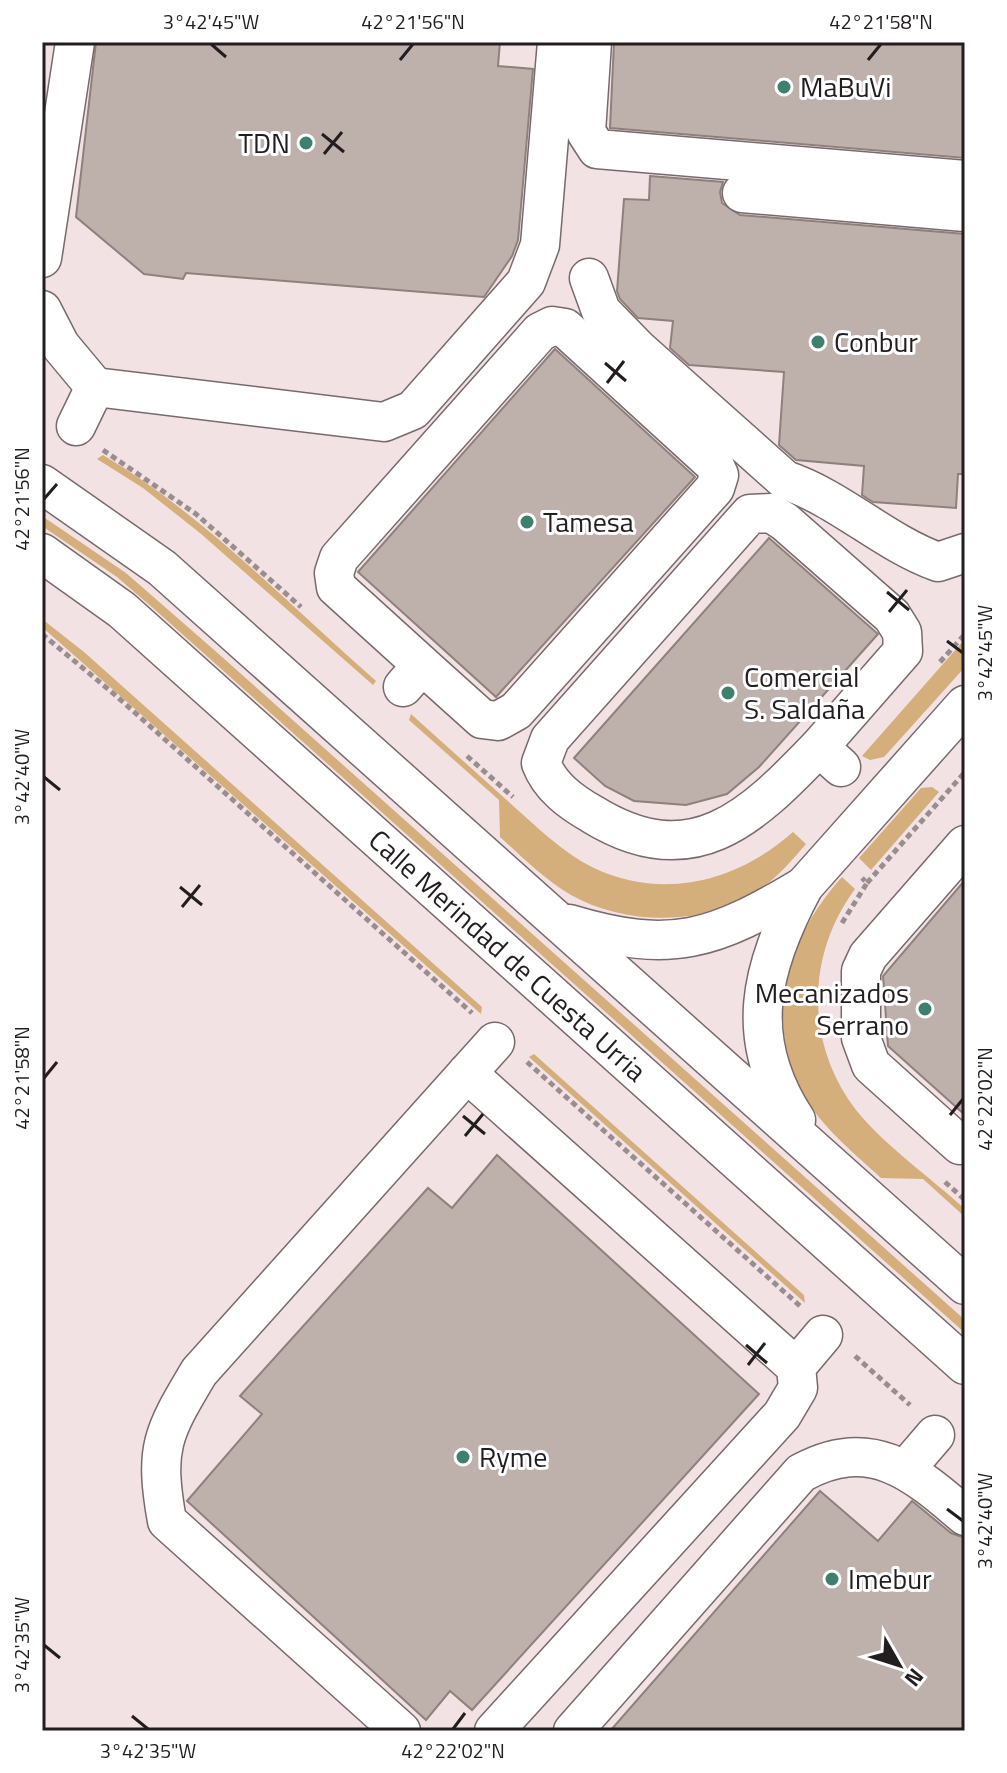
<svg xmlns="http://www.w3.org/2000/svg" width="1007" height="1773" font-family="'Titillium Web',sans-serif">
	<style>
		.green { fill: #d4ae7b }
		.building { fill: #beb0ab; stroke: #8e817c; stroke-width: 2 }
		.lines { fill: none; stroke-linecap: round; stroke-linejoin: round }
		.minor-casing { stroke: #786a6c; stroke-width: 41 }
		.path { stroke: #998d8f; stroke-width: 5; stroke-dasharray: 6 4; stroke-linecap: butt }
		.minor { stroke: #fff; stroke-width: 38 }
		.ticks { fill: none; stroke: #221d1e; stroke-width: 3 }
		.poi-dot { fill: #3f7f6d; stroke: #fff; stroke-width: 3 }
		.labels { text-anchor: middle; stroke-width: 6; stroke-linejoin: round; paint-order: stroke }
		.poi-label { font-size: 28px; fill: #221d1e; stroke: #fff; text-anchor: start }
		.street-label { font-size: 28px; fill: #221d1e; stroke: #fff }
		.neatline { fill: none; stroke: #221d1e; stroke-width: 3 }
		.ticks-label { font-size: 20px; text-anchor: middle; fill: #221d1e }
	</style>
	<rect width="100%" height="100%" fill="#f2e2e4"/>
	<path class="green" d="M103 455C204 515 288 604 376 681L373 685 200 533 143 488 97 459Z
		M42 516 126 573 221 656 965 1320V1333L153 608 117 577 42 526Z
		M42 619 84 652 482 1007 481 1014 42 627Z
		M965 639V667L884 757 870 760 862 756Z
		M411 714C444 744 478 774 511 804 537 827 563 853 594 868 664 901 738 881 793 832L806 844C787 866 768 888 742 900 689 926 621 923 571 895 545 880 522 857 500 837L499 800 409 720Z
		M932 787 939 792 871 870 859 858 921 788Z
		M842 877 855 889C806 955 805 1044 856 1110 884 1145 931 1178 965 1209V1217L923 1179 881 1178C853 1152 820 1126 802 1092 763 1015 788 937 842 877Z
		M534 1054 804 1295 805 1303 529 1057Z"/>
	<path class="building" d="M96 42H500L498 66 533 69 518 240 512 256 484 297 186 273 183 279 144 274 76 217Z
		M614 42H965V158L610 128Z
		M650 176 723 182 720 192 722 203 740 215 965 234V474H958L956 508 873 502 862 495 864 466 796 460 779 445 784 372 689 365 670 348 673 321 638 318 620 299 617 291 624 199 649 200Z
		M555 349 695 477 496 697 358 572Z
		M769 538 878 634 759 767 727 794 686 805 634 801 605 786 574 758Z
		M965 880V1115L888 1046 883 976Z
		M497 1155 759 1394 472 1710 450 1691 426 1720 187 1501 262 1414 240 1396 428 1188 452 1208Z
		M820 1491 878 1541 912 1501 951 1533 965 1538V1731H610Z"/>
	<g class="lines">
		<defs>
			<g id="minor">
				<path d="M592 42 586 132 597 149 965 180"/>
				<path d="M742 193 965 212"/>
				<path d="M42 258 75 42"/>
				<path d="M589 278 601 311 638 349 785 480C841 499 883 542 938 562L965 553"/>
				<path d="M42 310 60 345 95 387 384 422 413 410 526 282 540 245 557 42"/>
				<path d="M76 426 95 387"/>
				<path d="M42 484 162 568 965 1285"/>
				<path id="s1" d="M42 553 122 610 965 1365"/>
				<path d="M403 687 422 665 336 587 334 573 339 558 540 332 552 326 565 328 714 464 719 475 715 488 516 711 498 721 482 719 422 665"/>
				<path d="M819 747C751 818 692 876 592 814 571 802 550 787 541 763L550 739 750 514 771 513 785 522 892 616 902 632 903 651 819 747 841 767"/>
				<path d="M569 924C672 955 714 940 804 886"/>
				<path d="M467 1073 796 1367 798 1388 782 1415 494 1731"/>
				<path d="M796 1120C742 1038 760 968 804 886L965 705"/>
				<path d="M960 1145 871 1065 861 1038V971L868 956 965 845"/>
				<path d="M796 1367 823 1335"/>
				<path d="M905 1470 935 1435"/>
				<path d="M401 1731 167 1521C154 1448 162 1434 199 1372L495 1042"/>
				<path d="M573 1731 801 1473C870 1435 913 1471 965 1516"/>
			</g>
		</defs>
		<use href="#minor" class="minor-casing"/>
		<path class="path" d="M103 450 196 514 301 607
			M42 634 114 694 472 1013
			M940 662 965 634
			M467 756 513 797
			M867 883 965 772
			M842 923 867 883 862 878
			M527 1062 800 1306
			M945 1182 965 1200
			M855 1356 910 1405"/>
		<use href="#minor" class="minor"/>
	</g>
	<path class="ticks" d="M211 44 226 57M400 60 413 44M868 60 881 44M322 134 344 152M324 154 342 132M605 363 626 381M607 383 624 361M44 499 57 484M887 592 909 610M889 612 907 590M947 641 963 653M44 777 60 790M180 887 202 905M182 907 200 885M44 1078 57 1062M950 1115 963 1099M463 1116 485 1134M465 1136 483 1114M746 1345 767 1363M748 1365 765 1343M947 1509 963 1521M44 1645 60 1658M132 1716 148 1729M453 1729 465 1713"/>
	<g class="poi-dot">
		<circle cx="784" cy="87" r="8"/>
		<circle cx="306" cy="143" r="8"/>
		<circle cx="818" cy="342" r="8"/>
		<circle cx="527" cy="522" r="8"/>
		<circle cx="728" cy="693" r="8"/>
		<circle cx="925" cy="1009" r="8"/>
		<circle cx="463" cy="1457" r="8"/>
		<circle cx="832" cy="1579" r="8"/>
	</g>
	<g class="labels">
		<g class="poi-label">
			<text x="800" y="97">MaBuVi</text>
			<text x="290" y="153" text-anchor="end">TDN</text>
			<text x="834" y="352">Conbur</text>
			<text x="543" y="532">Tamesa</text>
			<text x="744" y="687">Comercial<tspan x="744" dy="32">S. Saldaña</tspan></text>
			<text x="909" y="1003" text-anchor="end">Mecanizados<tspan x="909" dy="32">Serrano</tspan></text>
			<text x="479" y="1467">Ryme</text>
			<text x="848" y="1589">Imebur</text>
		</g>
		<g class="street-label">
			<text dy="10" stroke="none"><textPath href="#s1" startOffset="616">Calle Merindad de Cuesta Urria</textPath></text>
		</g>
	</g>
	<rect width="1007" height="1773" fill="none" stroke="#ffffff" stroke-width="88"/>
	<g transform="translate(899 1665) rotate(129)" stroke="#ffffff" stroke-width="6" paint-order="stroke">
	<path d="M0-6L14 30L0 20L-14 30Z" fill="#221d1e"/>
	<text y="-12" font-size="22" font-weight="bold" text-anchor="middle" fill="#221d1e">N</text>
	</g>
	<rect x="44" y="44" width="919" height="1685" class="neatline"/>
	<g class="ticks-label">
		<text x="211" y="29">3°42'45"W</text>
		<text x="413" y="29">42°21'56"N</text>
		<text x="881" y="29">42°21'58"N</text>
		<text transform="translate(22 499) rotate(-90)" y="7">42°21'56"N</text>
		<text transform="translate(985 653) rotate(-90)" y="7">3°42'45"W</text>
		<text transform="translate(22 777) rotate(-90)" y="7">3°42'40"W</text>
		<text transform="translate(22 1078) rotate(-90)" y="7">42°21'58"N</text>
		<text transform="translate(985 1099) rotate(-90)" y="7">42°22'02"N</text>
		<text transform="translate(985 1521) rotate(-90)" y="7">3°42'40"W</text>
		<text transform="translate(22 1645) rotate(-90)" y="7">3°42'35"W</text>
		<text x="148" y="1758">3°42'35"W</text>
		<text x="453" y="1758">42°22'02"N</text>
	</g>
</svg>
